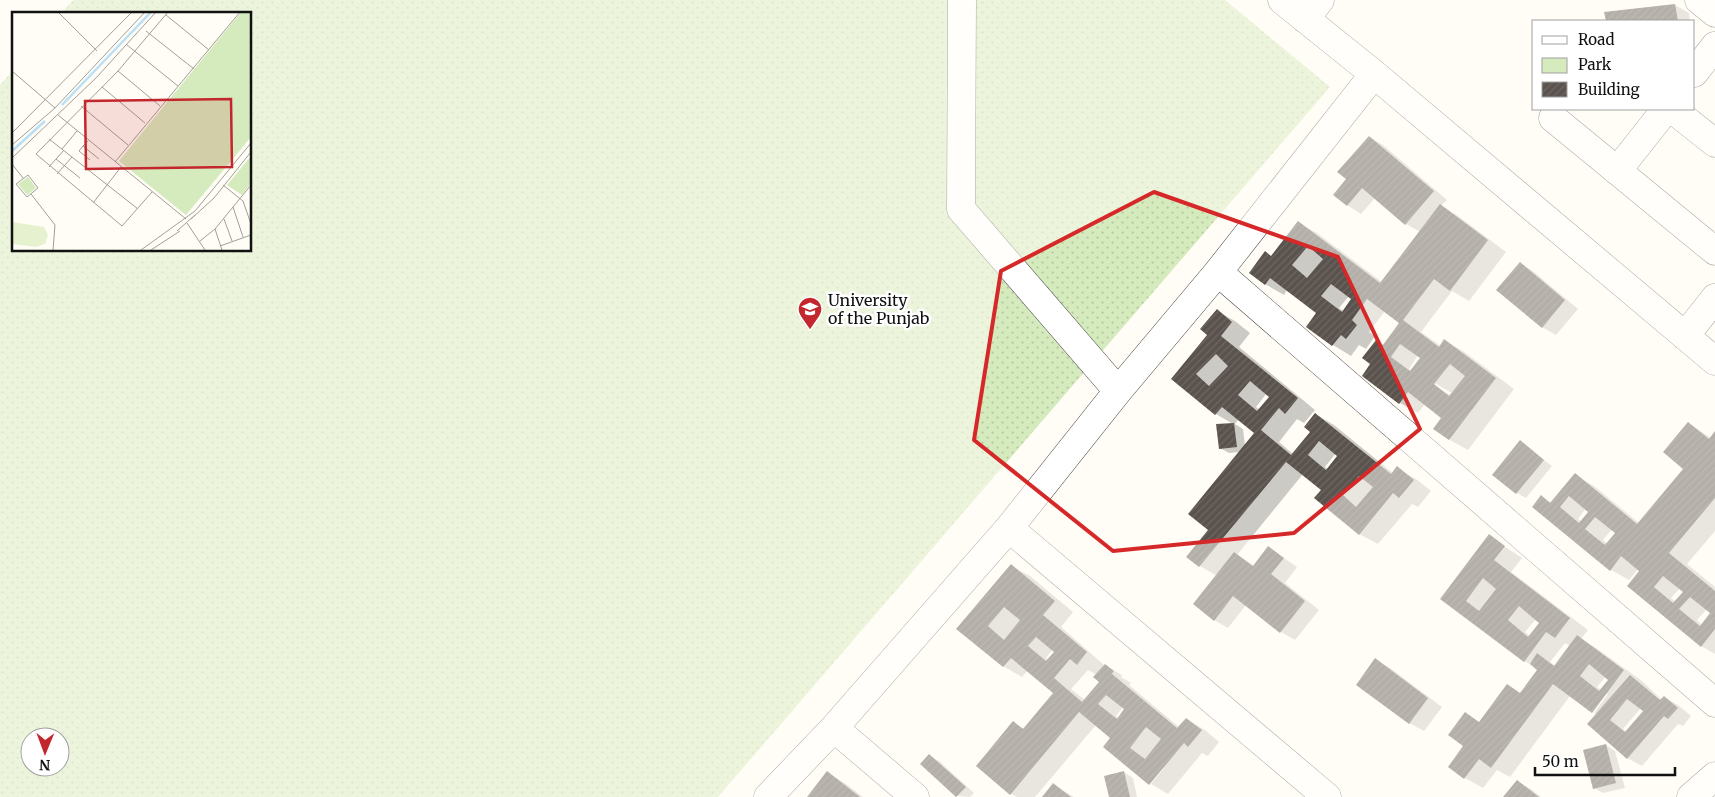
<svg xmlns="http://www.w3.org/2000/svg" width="1715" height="797" font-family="Merriweather,serif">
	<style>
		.green { fill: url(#green-dots); fill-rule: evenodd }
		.shadow { fill: #0003; fill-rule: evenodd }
		.building { fill: url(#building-hatch); fill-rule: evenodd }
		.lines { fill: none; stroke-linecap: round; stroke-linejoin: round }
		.minor-casing { stroke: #444; stroke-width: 29 }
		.minor { stroke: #fff; stroke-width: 28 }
		.marked { fill: none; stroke: #d62828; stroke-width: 4; stroke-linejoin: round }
		.labels { text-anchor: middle; stroke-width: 5; stroke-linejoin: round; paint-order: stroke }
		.poi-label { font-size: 16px; fill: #111; stroke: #fff; text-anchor: start }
		.inset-river { fill: none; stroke: #b9e0f7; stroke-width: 2.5 }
		.inset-road { fill: none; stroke: #a09f9a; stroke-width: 1 }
		.view { fill: #c4262e; fill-opacity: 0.15; stroke: #c4262e; stroke-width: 2.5 }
		.inset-edge { fill: none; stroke: #111; stroke-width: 2.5 }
	</style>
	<defs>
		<pattern id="green-dots" width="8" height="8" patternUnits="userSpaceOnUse" patternTransform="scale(1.25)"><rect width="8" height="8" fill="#d5ebbd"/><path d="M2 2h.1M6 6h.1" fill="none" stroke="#b6c8a1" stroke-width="1.8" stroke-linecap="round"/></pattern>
		<pattern id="building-hatch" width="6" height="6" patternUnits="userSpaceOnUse" patternTransform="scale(1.25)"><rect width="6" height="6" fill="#5a524d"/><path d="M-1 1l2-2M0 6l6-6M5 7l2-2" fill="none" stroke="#6d6662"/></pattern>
	</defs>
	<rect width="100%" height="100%" fill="#fffdf5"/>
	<path class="green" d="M73 0H1225L1330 87 718 797H0V85L14 69V250H250V14H61ZM30 737H60V767H30Z"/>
	<path class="shadow" d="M1675 5 1689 13 1690 21H1607L1605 13Z
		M1369 137 1383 145 1447 200 1441 206 1458 216 1506 252 1469 301 1452 291 1421 332 1441 346 1445 341 1463 351 1514 389 1468 450 1450 440 1451 435 1443 418 1425 404 1418 413 1400 403 1372 364 1377 341 1384 345 1401 323 1385 311 1369 332 1375 336 1366 349 1359 345 1351 356 1333 345 1318 313 1287 290 1284 295 1265 284 1272 257 1298 223 1317 233 1382 282 1420 232 1406 224 1375 198 1361 214 1347 205 1348 179ZM1349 296 1353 299 1344 311 1339 308ZM1418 355 1421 358 1412 371 1409 369ZM1429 380 1452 393V396L1428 382Z
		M1520 263 1534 272 1578 309 1556 335 1542 327Z
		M1217 311 1235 321 1250 333 1239 347 1315 410 1304 423 1297 419 1279 442 1293 454 1312 432 1315 414 1334 425 1393 473 1397 468 1416 479 1431 491 1418 507 1412 504 1378 544 1359 534 1322 490 1303 474 1237 555 1254 566 1269 548 1297 567 1285 583 1319 610 1295 640 1281 632 1246 605 1228 628 1214 620 1217 576 1200 566 1210 530 1240 452 1229 453 1220 448 1233 424 1216 414 1173 379 1209 335ZM1267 393 1271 397 1260 410 1256 407ZM1239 419 1256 433 1245 446 1243 429 1235 424ZM1336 453 1339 456 1328 469 1325 467Z
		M1688 423 1711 438 1715 433V531L1687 564 1715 587V654L1701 646 1641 571 1638 569 1629 580 1611 570 1542 497 1552 503 1575 475 1594 486 1639 523 1685 469ZM1586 508 1590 512 1582 522 1578 519ZM1612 529 1617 533 1608 544 1603 540ZM1680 588 1684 592 1676 602 1671 598ZM1707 609 1712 613 1702 625 1697 620Z
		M1520 442 1552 466 1526 498 1517 493Z
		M1489 536 1522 558 1511 572 1588 630 1581 639 1596 648 1642 681 1662 700 1664 697 1678 705 1691 716 1683 726 1678 724 1642 766 1627 758 1597 715 1594 713 1608 694 1570 696 1510 777 1497 770 1483 788 1465 778V714L1480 723 1508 686 1521 694 1539 669 1524 661 1441 599ZM1536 619 1541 623 1530 636 1525 632ZM1565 643 1570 646 1556 666 1550 662ZM1606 676 1610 680 1601 690 1597 687ZM1641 708 1644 711 1627 732 1623 729Z
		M1011 566 1030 576 1073 612 1061 627 1104 665 1122 675 1121 677 1131 683 1129 685 1179 727 1186 719 1205 730 1219 742 1208 756 1202 753 1168 794 1151 784 1164 768 1105 746 1112 738 1096 725 1035 797H1017L1011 794 1013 723 1025 729 1055 693 1028 670 1022 677 1003 666 958 629ZM1053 649 1056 651 1049 660 1046 658ZM1088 670 1097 675 1100 682 1085 700 1071 689ZM1123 707 1126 709 1119 718 1116 716Z
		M1376 660 1390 668 1442 707 1424 731 1409 723Z
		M1606 745 1615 751 1625 788 1603 793 1594 788Z
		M929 756 939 761 974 793 970 797 957 796Z
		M1124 772 1133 778 1137 797H1110Z
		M828 773 846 784 863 797H808Z
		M1517 781 1531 789 1541 797H1504Z
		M1054 785 1072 796 1074 797H1044Z"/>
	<path class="building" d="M1675 4 1678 21H1606L1604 12Z
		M1369 136 1434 191 1405 225 1362 188 1347 206 1333 195 1346 179 1337 172Z
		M1440 204 1488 240 1450 291 1434 279 1403 320 1439 347 1444 339 1496 378 1449 440 1433 429 1441 418 1408 392 1399 404 1362 376 1370 364 1362 358 1376 340 1383 345 1399 323 1367 299 1352 320 1357 325 1346 339 1341 335 1332 346 1306 327 1316 313 1270 278 1265 285 1249 273 1265 251 1271 256 1298 221 1380 283ZM1308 246 1323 259 1307 278 1292 265ZM1331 284 1351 299 1342 312 1321 296ZM1400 344 1420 358 1410 371 1391 357ZM1450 364 1465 376 1449 396 1434 384Z
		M1520 262 1565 300 1542 328 1496 290Z
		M1217 309 1232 322 1221 336 1298 398 1285 414 1279 408 1261 430 1291 455 1310 432 1304 427 1315 413 1391 474 1397 466 1414 480 1399 498 1393 493 1359 535 1314 498 1321 490 1286 462 1199 567 1186 557 1208 530 1188 514 1254 433 1222 407 1215 415 1171 379 1207 335 1200 329ZM1216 354 1228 366 1209 386 1196 374ZM1250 381 1269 397 1257 411 1238 395ZM1319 441 1337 456 1326 470 1308 455ZM1359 476 1373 487 1356 507 1343 495Z
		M1688 422 1709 439 1715 431V498L1669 553 1715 591V629L1701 647 1627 586 1639 571 1621 556 1610 571 1532 507 1541 495 1550 503 1575 473 1637 524 1683 469 1663 452ZM1569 496 1588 512 1579 523 1560 507ZM1595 517 1615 533 1605 545 1585 529ZM1663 576 1683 592 1673 603 1654 587ZM1690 597 1710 613 1700 626 1679 609Z
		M1234 423 1237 447 1219 449 1216 424Z
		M1520 440 1544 460 1516 494 1492 475Z
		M1489 534 1505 546 1494 560 1570 618 1555 638 1546 632 1524 662 1440 599ZM1483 578 1496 589 1479 611 1466 601ZM1519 606 1539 623 1528 637 1508 620Z
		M1268 546 1284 558 1271 574 1305 601 1280 633 1233 596 1214 621 1193 604 1234 552 1253 566Z
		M1011 564 1055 601 1043 615 1087 652 1077 665 1070 659 1054 678 1082 702 1099 682 1093 677 1105 664 1114 671 1112 674 1177 728 1186 718 1202 730 1188 747 1184 743 1149 785 1103 747 1110 738 1079 712 1010 795 976 766 1013 721 1023 729 1053 693 1011 658 1003 667 956 629ZM1004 607 1020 620 1004 640 988 626ZM1036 637 1054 652 1046 661 1028 646ZM1106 695 1124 709 1117 719 1098 704ZM1146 727 1161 739 1145 759 1130 748Z
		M1577 635 1624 670 1592 713 1553 684 1491 768 1479 759 1464 779 1448 767 1463 746 1448 735 1465 712 1479 722 1507 684 1520 693 1537 670 1530 664 1537 653 1554 666ZM1589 664 1608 680 1599 691 1580 676Z
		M1375 658 1428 698 1409 724 1356 685Z
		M1630 675 1660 700 1664 696 1678 708 1668 719 1664 716 1627 759 1587 724ZM1627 699 1643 711 1625 732 1610 720Z
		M1606 744 1616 783 1593 789 1583 750Z
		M929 754 966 787 956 797 920 764Z
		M827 771 860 797H807Z
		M1124 771 1130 797H1109L1104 776Z
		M1517 780 1539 797H1503Z
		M1053 783 1071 797H1042Z"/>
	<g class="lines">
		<defs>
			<path id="minor" d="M962 0 961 209 1118 391
				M1282 0 1374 74 1715 361
				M1699 0 1715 13
				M1305 19 1320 0
				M1694 73 1715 46
				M1672 109 1715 143
				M1553 118 1715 251
				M1617 171 1666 109
				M1218 272 1715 703
				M1685 336 1715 298
				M1009 528 1327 797
				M834 728 915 797
				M768 797 834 728 1009 528 1118 391 1218 272 1374 74
				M1691 797 1715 776"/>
		</defs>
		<use href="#minor" class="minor-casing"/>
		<use href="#minor" class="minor"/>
	</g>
	<path d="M0 0H1715V797H0ZM1154 192 1338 257 1420 429 1294 533 1113 551 974 440 1001 271Z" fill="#fffdf5" fill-opacity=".55" fill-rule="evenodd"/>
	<path class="marked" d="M1154 192 1338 257 1420 429 1294 533 1113 551 974 440 1001 271Z"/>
	<defs>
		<symbol id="university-pin" viewBox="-11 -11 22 30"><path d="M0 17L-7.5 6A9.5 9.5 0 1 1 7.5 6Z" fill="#c4262e" stroke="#fff"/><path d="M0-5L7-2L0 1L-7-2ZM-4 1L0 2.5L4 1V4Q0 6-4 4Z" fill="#fff"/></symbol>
	</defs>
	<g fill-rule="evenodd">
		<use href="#university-pin" x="796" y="295" width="28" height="38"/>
	</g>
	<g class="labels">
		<g class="poi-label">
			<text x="828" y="306">University<tspan x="828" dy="18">of the Punjab</tspan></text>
		</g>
	</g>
	<g transform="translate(12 12)">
		<rect width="239" height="239" fill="#fffdf5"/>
		<path d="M229 0H239V125L174 203 107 149ZM239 144V171L230 183 215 173ZM16 165 24 176 15 183 6 172Z" fill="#d5ebbd"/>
		<path d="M0 210 32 215 36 223 33 232 24 235 0 232Z" fill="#e6f2cf"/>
		<path class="inset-river" d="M50 93 139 0M0 139 33 109"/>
		<path class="inset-road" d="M46 0 85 39M154 3 197 38M134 19 182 57M115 33 166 74M0 59 43 96M106 59 148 94M90 75 133 111M69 94 116 133M46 103 174 207M0 121 120 0M37 127 126 197M76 129 71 134 87 147M0 133 43 96 133 0M71 134 67 139 78 148M50 137 65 119M0 146 84 66 144 0M44 147 68 166M103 150 228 0M0 152 11 166M37 155 52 138M45 162 60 145M16 163 26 176 15 185 4 172ZM211 173 231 189 239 212M140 180 110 214 24 142 106 59 156 0M19 182 43 213 41 238M81 191 109 155M221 195 231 225M179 207 202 186 239 140M212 207 220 229M175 211 193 238M203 217 210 238M165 219 183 203M188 229 203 217 239 173M208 234 239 223M129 238 183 199 239 131M139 238 168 219"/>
		<path class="view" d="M219 87 220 155 74 157 73 89Z"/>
		<rect width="239" height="239" class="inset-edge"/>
	</g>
	<rect x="1532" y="20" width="162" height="90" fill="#ffffff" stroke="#a0a0a0"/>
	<rect x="1542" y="36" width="25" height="8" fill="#ffffff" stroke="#a0a0a0"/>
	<text x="1578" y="45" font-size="15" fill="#111111">Road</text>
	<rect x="1542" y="58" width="25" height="15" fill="#d5ebbd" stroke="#a0a0a0"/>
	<text x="1578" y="70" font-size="15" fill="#111111">Park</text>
	<rect x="1542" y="82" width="25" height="15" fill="url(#building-hatch)" stroke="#a0a0a0"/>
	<text x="1578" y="95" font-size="15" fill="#111111">Building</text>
	<g transform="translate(45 752) rotate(181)"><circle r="24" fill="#ffffff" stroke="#a0a0a0"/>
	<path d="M0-4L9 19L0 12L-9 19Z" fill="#c4262e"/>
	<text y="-8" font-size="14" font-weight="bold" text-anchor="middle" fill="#111111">N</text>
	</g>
	<path d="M1535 767v8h140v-8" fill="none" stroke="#111111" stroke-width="2.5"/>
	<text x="1542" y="767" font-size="15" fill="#111111" stroke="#ffffff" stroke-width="4" paint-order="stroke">50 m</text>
</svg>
